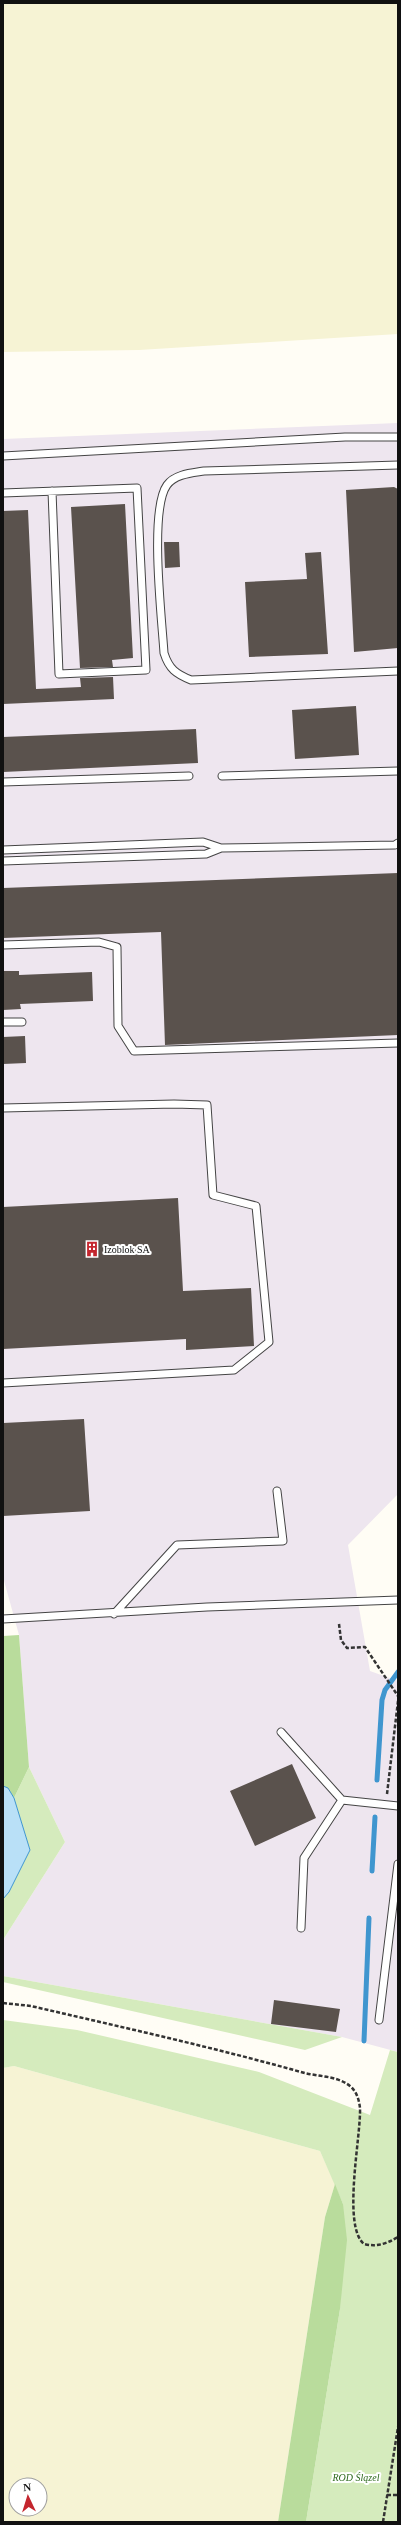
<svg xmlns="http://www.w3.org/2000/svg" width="401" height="2525" font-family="'Times New Roman',serif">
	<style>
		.industrial { fill: #eee6ef }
		.farmland { fill: #f6f3d4; fill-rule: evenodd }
		.green { fill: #d5ebbd }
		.forest { fill: #b9dc9c }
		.water { fill: #b9e0f7; stroke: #3f96cf }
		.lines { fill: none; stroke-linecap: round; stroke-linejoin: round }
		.stream { stroke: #3f96cf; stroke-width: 5 }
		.building { fill: #5a524d }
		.lane-casing { stroke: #444; stroke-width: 9 }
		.path { stroke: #333; stroke-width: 2.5; stroke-dasharray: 4 2; stroke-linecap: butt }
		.lane { stroke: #fff; stroke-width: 7 }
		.labels { text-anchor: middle; stroke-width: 4; stroke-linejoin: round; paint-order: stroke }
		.poi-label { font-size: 10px; fill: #111; stroke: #fff; text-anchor: start }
		.park-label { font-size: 10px; font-style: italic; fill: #2f6b1f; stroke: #fff }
	</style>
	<rect width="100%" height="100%" fill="#fffdf5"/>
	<path class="industrial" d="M398 423V1494L348 1545 370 1671 398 1681V2052L342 2037 3 1976V1940L65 1842 29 1767 19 1635 3 1577V439Z"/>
	<path class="farmland" d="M3 3H398V334L139 350 3 352Z
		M14 2066 320 2151 335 2184 325 2217 278 2522H3V2068ZM16 2485H40V2509H16Z"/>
	<path class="green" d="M29 1767 65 1842 3 1940V1899L9 1892 30 1850 14 1798Z
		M3 1976 342 2037 305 2050 3 1982Z
		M3 2020 77 2030 259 2072 370 2115 390 2050 398 2052V2522H306L340 2309 343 2204 320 2151 14 2066 3 2068Z"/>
	<path class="forest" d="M19 1635 29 1767 14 1798 8 1788 3 1786V1636Z
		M335 2184 343 2204 347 2240 340 2309 306 2522H278L325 2217Z"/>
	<path class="water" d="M3 1786 8 1788 14 1798 30 1850 9 1892 3 1899Z"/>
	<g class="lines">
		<path class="stream" d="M377 1780 382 1700 385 1690 398 1672
			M372 1871 375 1817
			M364 2041 369 1918"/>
	</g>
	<path class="building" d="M394 487 398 489V648L354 652 346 490Z
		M125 504 133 658 112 660 113 667 80 668 71 507Z
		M28 510 36 689 81 687 80 678 113 677 114 699 3 704V511Z
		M164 542H179L180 567 165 568Z
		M321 552 328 654 249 657 245 582 307 579 305 553Z
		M356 706 359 755 295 759 292 710Z
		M196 729 198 763 3 772V737Z
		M398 873V1035L165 1045 161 932 3 938V888Z
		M3 971H19V975L92 972 93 1001 20 1004 21 1009 3 1010Z
		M25 1036 26 1063 3 1064V1037Z
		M178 1198 183 1291 251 1288 254 1346 186 1350V1339L3 1349V1207Z
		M84 1419 90 1511 3 1516V1423Z
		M292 1764 316 1818 255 1846 230 1791Z
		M274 2000 340 2009 336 2032 271 2024Z"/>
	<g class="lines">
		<defs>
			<path id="lane" d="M3 456 345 437H398
				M398 465 204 471C192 473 175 474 167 485 149 510 162 620 164 653 169 669 176 674 191 680L398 671
				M3 493 137 488 146 670 59 674 52 491
				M222 776 398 771
				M3 782 189 776
				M3 850 203 842 221 848
				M3 861 206 854 221 848 395 845 398 843
				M3 945 99 942 117 947 118 1026 134 1051 398 1043
				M3 1022H22
				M3 1108 174 1104 207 1105 213 1195 256 1206 269 1342 234 1370 3 1383
				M114 1614 177 1545 283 1541 277 1491
				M3 1619 207 1607 398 1600
				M281 1732 342 1800 398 1806
				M301 1928 304 1858 342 1800
				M379 2020 398 1864"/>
		</defs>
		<use href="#lane" class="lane-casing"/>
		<path class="path" d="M339 1624 341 1640 347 1648 365 1647 398 1696
			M387 1794 398 1701
			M3 2003 31 2006C121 2027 212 2047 301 2072 317 2077 336 2075 350 2086 357 2092 359 2100 360 2108 361 2137 342 2226 364 2244 377 2247 386 2244 398 2237
			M387 2495H398
			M383 2522 398 2427"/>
		<use href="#lane" class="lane"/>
	</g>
	<defs>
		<symbol id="building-bare" viewBox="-9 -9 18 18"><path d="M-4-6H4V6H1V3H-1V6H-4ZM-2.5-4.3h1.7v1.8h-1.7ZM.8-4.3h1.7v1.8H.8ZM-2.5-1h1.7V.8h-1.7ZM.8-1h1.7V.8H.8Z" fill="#c4262e" stroke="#fff" stroke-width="2.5" paint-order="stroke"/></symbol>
	</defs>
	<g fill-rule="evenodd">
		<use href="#building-bare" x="81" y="1238" width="22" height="22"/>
	</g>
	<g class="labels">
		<g class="poi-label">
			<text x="104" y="1253">Izoblok SA</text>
		</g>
		<g class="park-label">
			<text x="356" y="2481">ROD Ślązel</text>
		</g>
	</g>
	<rect width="401" height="2525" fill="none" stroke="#111111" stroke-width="8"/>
	<g transform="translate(28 2497) rotate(356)"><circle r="19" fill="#ffffff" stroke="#a0a0a0"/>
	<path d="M0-3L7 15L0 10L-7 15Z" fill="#c4262e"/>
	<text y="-6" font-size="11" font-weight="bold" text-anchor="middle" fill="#111111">N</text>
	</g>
</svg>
